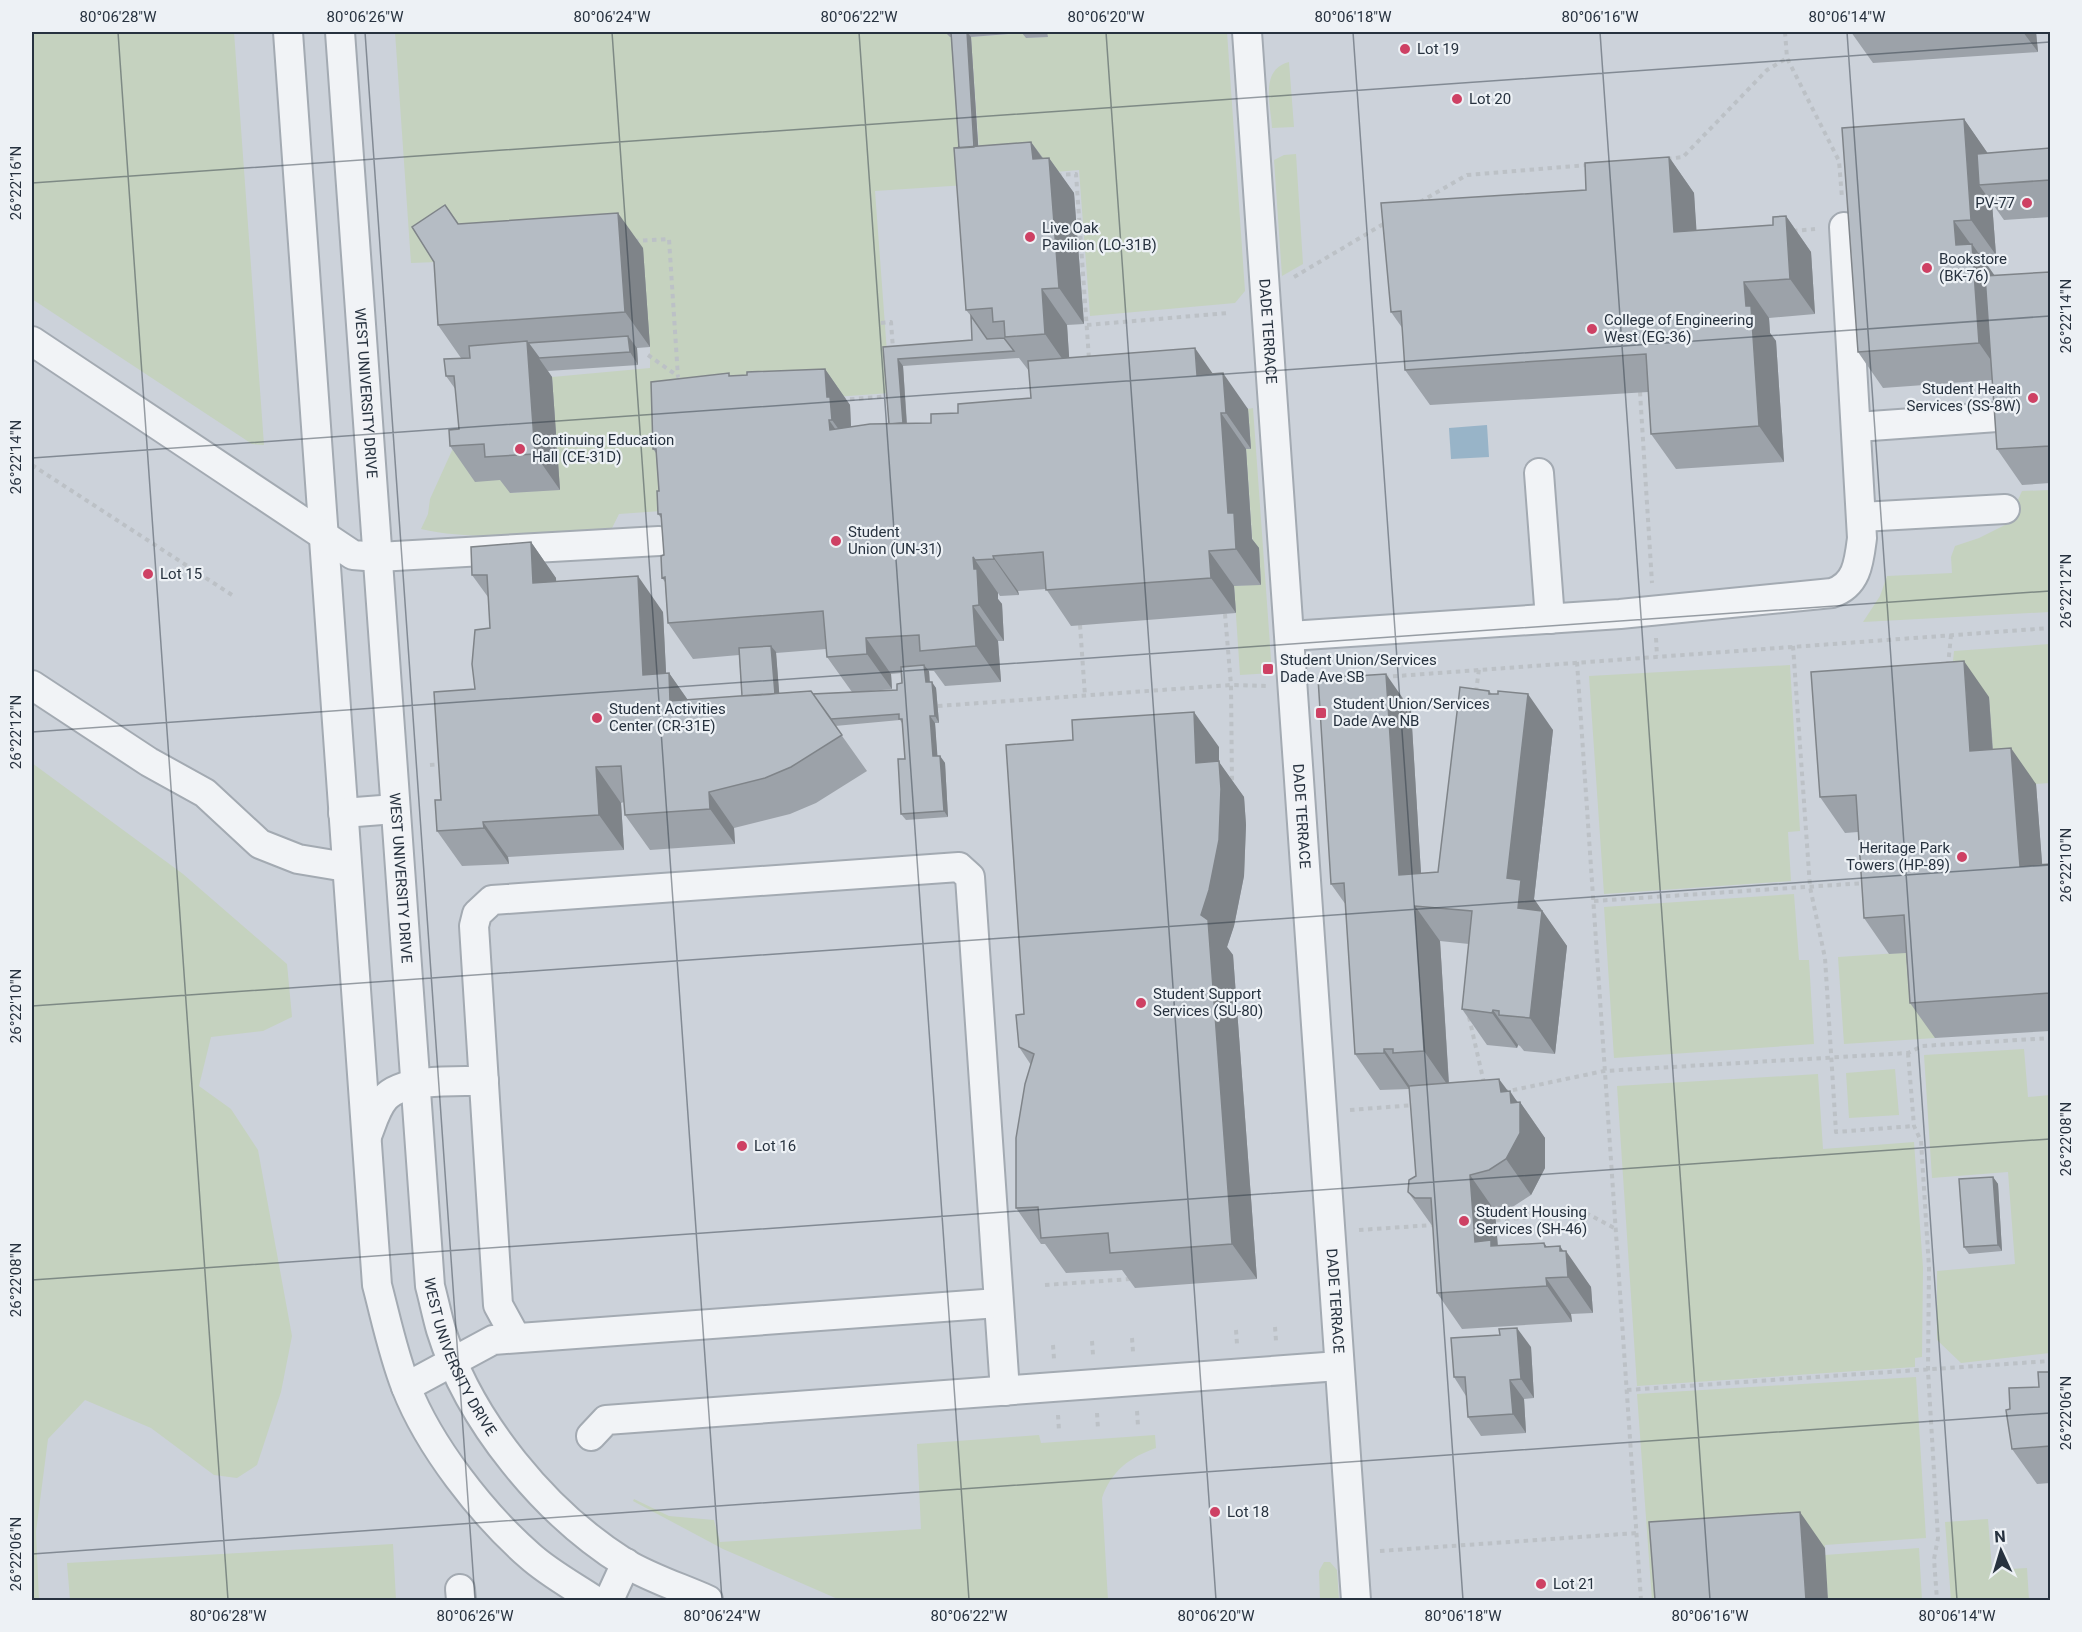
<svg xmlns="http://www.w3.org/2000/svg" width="2082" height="1632" font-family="Roboto,sans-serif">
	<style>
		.built { fill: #ccd2da }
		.green { fill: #c5d2bf }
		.water { fill: #98b4c8 }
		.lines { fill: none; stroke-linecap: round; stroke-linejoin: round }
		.minor-casing { stroke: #a3aab2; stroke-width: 32 }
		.path { stroke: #bcc1c6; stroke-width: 4; stroke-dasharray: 4.5 4.5; stroke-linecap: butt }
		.minor { stroke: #f1f3f6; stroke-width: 28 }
		.wall { fill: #9ca2a9; fill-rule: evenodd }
		.shaded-wall { fill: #7f8489 }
		.building { fill: #b5bcc4; stroke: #7f8489; stroke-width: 1.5 }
		.ticks { fill: none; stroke: #27323f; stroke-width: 1.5; stroke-opacity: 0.45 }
		.poi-dot { fill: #ce4164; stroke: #edf1f5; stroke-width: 2 }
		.labels { text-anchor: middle; stroke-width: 4.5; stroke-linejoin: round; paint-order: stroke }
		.poi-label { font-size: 15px; fill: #27323f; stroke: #edf1f5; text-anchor: start }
		.street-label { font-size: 15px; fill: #27323f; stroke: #edf1f5 }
		.neatline { fill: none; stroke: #27323f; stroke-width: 2 }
		.ticks-label { font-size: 15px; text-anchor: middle; fill: #27323f }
	</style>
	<rect width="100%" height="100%" fill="#dee3e8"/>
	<path class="built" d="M32 32H2050V1600H32Z"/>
	<path class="green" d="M32 32H234L264 445 252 444 32 299Z
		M395 32H949L955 37 966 185 875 191 890 393 681 408 661 511 619 514 612 528C550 532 482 543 421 529L428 514 430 499 459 435 509 479 510 493 559 489 552 377 650 368V347L437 262 411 263Z
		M1047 32H1227L1245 291 1235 303 1090 316 1079 170 981 178 971 37 1025 33 1026 38 1047 37Z
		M1289 62 1294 127 1272 128C1271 105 1259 70 1289 62Z
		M1296 154 1303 264 1282 276 1274 160 1284 155Z
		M1253 408 1272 673 1240 675 1234 586 1261 584 1259 549H1253L1246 449 1251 448 1248 409Z
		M2050 490V612L1863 622 1880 596 1887 576 1952 573 1951 557 1955 546 1979 538 2007 524 2022 491Z
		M2050 644V783L1995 787 1989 697 1952 671 1954 651Z
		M1790 665 1800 831 1788 832 1791 881 1604 894 1589 676Z
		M32 763 183 874 287 964 292 1017 263 1031 211 1037 199 1086 231 1109 258 1150 292 1336 281 1392 257 1465 237 1478 214 1475 151 1428 85 1400 48 1439 36 1532 39 1600H32Z
		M1794 894 1799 960H1809L1814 1044 1614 1058 1604 907Z
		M1929 951 1935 1038 1844 1044 1838 957Z
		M2024 1049 2028 1097 2050 1095V1353L1961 1363 1937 1340V1271L2015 1264 2008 1172 1932 1178 1924 1055Z
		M1895 1069 1899 1115 1849 1118 1846 1073Z
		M1818 1074 1823 1149 1914 1142 1923 1268 1922 1357 1915 1358V1367L1637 1386 1617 1086Z
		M1916 1377 1926 1538 1825 1545V1548L1677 1600H1652L1637 1394Z
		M1039 1435 1041 1443 1155 1435 1156 1448C1130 1457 1111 1471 1102 1498L1108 1600H840L723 1549 633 1501 634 1499 669 1516 714 1520 720 1542 921 1529 917 1444Z
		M1988 1519 1992 1570 2027 1568 2029 1600H1951L1945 1522Z
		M393 1544 396 1600H70L67 1563Z
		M1919 1548 1922 1600H1828L1825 1555Z
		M1324 1562H1330L1337 1570 1339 1600H1320L1319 1571Z"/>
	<path class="water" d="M1487 425 1489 457 1451 459 1449 428Z"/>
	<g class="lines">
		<defs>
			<g id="minor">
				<path d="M288 32 377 1285C386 1319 393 1354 406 1387 429 1446 482 1514 530 1556 549 1573 573 1586 594 1600"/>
				<path id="s1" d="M340 32 430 1286C434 1301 437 1316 441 1330 469 1421 545 1513 625 1563 650 1578 681 1588 708 1600"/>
				<path id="s2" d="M1247 32 1356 1600"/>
				<path d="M32 341 353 555 378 557 659 541"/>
				<path d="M1857 427 1997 417"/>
				<path d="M1539 473 1550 619"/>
				<path d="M1861 517 2005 509"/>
				<path d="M1290 636 1620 614 1832 593C1857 585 1859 562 1862 538L1844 227"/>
				<path d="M32 685 149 762 205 793 260 844 298 859 346 867"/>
				<path d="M343 813 395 809"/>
				<path d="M367 1136C372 1124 376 1108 385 1098 403 1078 457 1081 484 1081"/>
				<path d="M516 1338 498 1305 474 926 477 914 492 900 959 867 970 877 1005 1391"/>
				<path d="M406 1387 493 1340 998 1303"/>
				<path d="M591 1436 606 1420 1339 1366"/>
				<path d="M460 1589 461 1600"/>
				<path d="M609 1600 626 1563"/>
			</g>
		</defs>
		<use href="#minor" class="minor-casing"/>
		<path class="path" d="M1785 32 1787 58 1839 161 1842 198
			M1667 159 1683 157 1767 70 1787 58
			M1057 175 1076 174 1089 359
			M1420 202 1467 175 1588 165
			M1793 231 1815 229
			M634 241 669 239 678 377
			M1294 277 1385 223
			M881 323 891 322 893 349
			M1087 325 1228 313
			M648 355 679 377
			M1640 392 1652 583
			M841 400 891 396
			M32 465 232 595
			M1225 614 1231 685 1232 785
			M1080 625 1085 696
			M1656 638 1657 656
			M1793 646 1810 887 1825 958 1836 1132 1914 1126
			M1577 662 1641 1600
			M1948 666 1951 635
			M1384 677 2050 628
			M1476 692 1479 669
			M938 706 1231 685 1266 686
			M430 765 442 764
			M1594 901 1865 883
			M1469 1017 1484 1083
			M1908 1053 1914 1126 1921 1141 1929 1268 1928 1371 1938 1538 1934 1559 1937 1600
			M1504 1092 1604 1071 1908 1053 1922 1046 2050 1038
			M1350 1110 1414 1105
			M1496 1220 1586 1213 1616 1229
			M1359 1230 1433 1225
			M1045 1285 1131 1279
			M1275 1327 1276 1341
			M1236 1330 1237 1344
			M1132 1338 1133 1352
			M1092 1341 1093 1355
			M1053 1345 1054 1359
			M1627 1390 2050 1361
			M1137 1411 1138 1426
			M1097 1413 1098 1429
			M1058 1415 1059 1431
			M1380 1551 1637 1533"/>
		<use href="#minor" class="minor"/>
	</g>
	<path class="wall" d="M945 32H1047L1048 37 1026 38 1022 33 971 37 978 146 1031 142 1043 158H1049L1074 193 1084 324 1067 325 1069 358 1212 374 1248 409 1251 449H1246L1252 539 1259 548 1261 585 1234 586 1236 613 1071 626 1046 589 1018 591 1019 595 1000 596 998 593V599L1002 604 1004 641H998L1001 682 945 686 934 671H929L930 682 936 688 939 723H935L937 756H940L945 763 948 817 906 820 901 814 905 759 902 723 900 720 835 726 867 771 816 803 790 814 734 828 735 844 650 850 625 815 624 802 621 803 624 850 508 857 509 864 462 866 437 831 441 800 475 689 490 628 488 597 472 575 531 542 556 578V582L663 612 666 673H669L688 700 742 696 739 655 693 659 668 623 665 582 662 578 664 555 661 518 658 514 659 491 656 453 653 449 731 376 825 369 850 405 851 427 889 424 883 347 972 340 971 316 966 310 959 148 951 37H950ZM1019 358 1029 371 1031 398 958 413 931 423H907L903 366ZM826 649 827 657 852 692 813 694 779 693 776 653ZM901 673 902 683 897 690 860 692 892 689 891 674Z
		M1851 32H2036L2038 52 1873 63Z
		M1964 119 1987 153 2050 148V217L2004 220 1992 203 1996 255 1981 256 1995 276 2050 272V483L2022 485 1997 449 1992 380 1883 388 1858 352Z
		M1669 157 1694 193 1696 230 1773 225 1786 216 1811 252 1815 314 1769 318 1770 333 1776 341 1784 462 1676 469 1651 434 1648 392 1430 405 1405 370 1403 329 1391 312 1586 190Z
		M445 205 459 224 643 248 650 347 637 348 638 365 548 371 552 377 560 490 510 493 500 480 475 482 450 446 459 429 456 390 446 376 461 358 438 325Z
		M1348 676 1351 679 1411 710 1421 874 1438 872 1489 691 1492 694 1553 730 1534 899 1567 946 1555 1054 1524 1051 1520 1046 1518 1045 1517 1048 1487 1045 1462 1009 1469 944 1440 941 1449 1083 1508 1092 1518 1102H1520L1545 1138V1168L1531 1195 1514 1206 1495 1211 1498 1246 1547 1247 1563 1251 1591 1287 1593 1313 1571 1314 1572 1322 1462 1329 1437 1293 1433 1227 1408 1192 1416 1176 1415 1085H1409V1089L1380 1090 1355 1054 1346 905 1331 884Z
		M1989 697 1993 749 2036 784 2042 864H2050V1031L1935 1038 1910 1003 1906 953 1889 954 1864 918 1858 832 1845 833 1820 797Z
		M1219 747V762L1244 797 1246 825 1244 876 1234 926 1227 947 1233 955 1257 1279 1135 1288 1122 1270 1066 1273 1045 1244H1041L1016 1208 1031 1065 1019 1047 1024 1014Z
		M1993 1177 1998 1184 2002 1251 1969 1254 1964 1247Z
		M1531 1347 1534 1398 1524 1399 1526 1433 1481 1436 1468 1417 1466 1396 1454 1377Z
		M2050 1372V1483L2037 1484 2012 1449 2010 1409 2039 1387Z"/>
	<path class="shaded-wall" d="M967 32 971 37 989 308H985Z
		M2023 32H2036L2038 52Z
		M1964 119 1989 155 1979 185 1992 203 1996 255 1971 220Z
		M1031 142 1050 169 1049 158 1074 193 1084 324 1059 288 1033 159Z
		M1669 157 1694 193 1699 267 1674 232Z
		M618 213 643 248 650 347 625 312Z
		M1786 216 1811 252 1815 314 1790 279Z
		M1954 221 1972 246V244L1997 279 2004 379 1979 343 1956 245Z
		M1744 282 1769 318 1770 333 1776 341 1784 462 1759 426 1746 306Z
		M1042 289 1067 325 1070 370 1045 334Z
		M628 336 637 348 638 365 630 352Z
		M527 341 552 377 560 490 535 454Z
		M1195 348 1220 384 1197 375Z
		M898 359 903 366 909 460 905 453Z
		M825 369 850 405 851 427 857 455 832 420 827 397Z
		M1223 373 1248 409 1251 449 1226 413Z
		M1221 413 1246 449 1252 539 1259 548 1261 585 1236 549 1228 513Z
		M829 420 854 456 830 430Z
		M531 542 556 578 558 619 533 583Z
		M1209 551 1234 586 1236 613 1211 578Z
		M993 556 1018 591 1019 595 994 559Z
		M973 557 998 593V599L1002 604 1004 641 979 605 974 569Z
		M638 576 663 612 668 711 643 675Z
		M973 606 998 641 1001 682 976 646Z
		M866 638 891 674 892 689 867 654Z
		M771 646 776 652 780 703 775 696Z
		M1964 661 1989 697 1995 787 1970 751Z
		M924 665 929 671 930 689 926 682Z
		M669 673 694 709 670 701Z
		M1386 674 1411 710 1423 906 1399 875Z
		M932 682 936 688 939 723 935 716Z
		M1528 694 1553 730 1534 899 1567 946 1555 1054 1530 1018 1507 878Z
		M1194 712 1219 747V762L1244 797 1246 825 1244 876 1234 926 1227 947 1233 955 1257 1279 1232 1244 1201 915Z
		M930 716 935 723 938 763 933 756Z
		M2011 748 2036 784 2045 901 2020 866Z
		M940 756 945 763 948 817 944 811Z
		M596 767 621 803 624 850 599 815Z
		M709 792 734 828 735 844 710 809Z
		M483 822 508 857 509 864 484 828Z
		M1415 906 1440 941 1449 1087 1424 1051Z
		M1493 1010 1518 1045 1517 1048 1492 1013Z
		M1384 1049 1409 1085V1089L1384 1053Z
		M1499 1079 1511 1095 1510 1091 1520 1106V1102L1545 1138V1168L1531 1195 1506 1159Z
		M1470 1175 1495 1211 1498 1250 1475 1242Z
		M1993 1177 1998 1184 2002 1251 1998 1245Z
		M1544 1243 1568 1276 1560 1251V1246L1566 1255V1251L1591 1287 1593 1313 1568 1277 1545 1247Z
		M1546 1278 1571 1314 1572 1322 1547 1286Z
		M1517 1328 1531 1347 1534 1398 1521 1379Z
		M1510 1380 1524 1399 1526 1433 1513 1414Z
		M1800 1512 1825 1548 1828 1600H1806Z"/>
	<path class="building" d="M951 32H967L974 147 959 148Z
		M1964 119 1971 220 1954 221 1956 245 1972 244 1979 343 1858 352 1842 128Z
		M1031 142 1033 159 1049 158 1059 288 1042 289 1045 334 1005 337 1004 321 993 322 992 308 966 310 954 148Z
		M2050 148V180L1979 185 1977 154Z
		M1669 157 1674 232 1773 225V217L1786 216 1790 279 1744 282 1746 306H1751L1759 426 1651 434 1646 354 1405 370 1401 311 1391 312 1381 203 1586 190 1585 163Z
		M445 205 458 224 618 213 625 312 438 325 434 262 412 227Z
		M2050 272V446L1997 449 1985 276Z
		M971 316 987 339 1004 338 1014 351 898 359 903 423 889 424 883 347 972 340Z
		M628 336 630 352 539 358 528 343Z
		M527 341 535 454 485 457 484 444 450 446 449 430 459 429 454 376H446L444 359 470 358 469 346Z
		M1195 348 1197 375 1223 373 1226 413H1221L1228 513H1234L1236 549 1209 551 1211 578 1046 590 1043 552 993 556 994 559 975 560 973 557 974 569H977L979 605 973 606 976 646 920 651 919 635 866 638 867 654 827 657 823 611 668 623 665 577 662 578 661 556 664 555 661 514H658L657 491H659L656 449H653L651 382 729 373V376L747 375V372L825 369 827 397H830L832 420H829L830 430 870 424 931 423V414L958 413V404L1031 398 1028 361Z
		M531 542 533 583 638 576 643 675 669 673 670 701 811 691 842 735 791 767 765 778 709 792 710 809 625 815 621 766 596 767 599 815 483 822 484 828 437 831 435 800H441L434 692 475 689 472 664 475 630 490 628 487 575H472L471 547Z
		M771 646 775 694 742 696 739 648Z
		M1964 661 1970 751 2011 748 2020 866 2050 864V993L1910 1003 1904 915 1864 918 1856 795 1820 797 1811 672Z
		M924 665 926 682H932L935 716H930L933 756H940L944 811 901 814 898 759H905L902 719H899V714L831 719 813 694 897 690V684L902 683 901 667Z
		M1386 674 1399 875 1438 872 1460 687 1489 691V694H1498V691L1528 694 1507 878 1521 880 1518 908 1542 911 1530 1018 1499 1015V1011L1493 1010 1492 1013 1462 1009 1472 911 1415 906 1424 1051 1393 1053V1049H1384V1053L1355 1054 1344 883 1331 884 1318 678 1348 676 1349 679H1357L1356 676Z
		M1194 712 1196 763 1219 761 1221 789 1219 840 1209 890 1201 915 1208 920 1232 1244 1110 1253 1108 1233 1041 1238 1038 1207 1016 1208V1138L1025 1084 1034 1054 1019 1047 1016 1015 1024 1014 1006 745 1073 740 1072 720Z
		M1499 1079 1501 1092 1510 1091 1511 1103 1520 1102V1133L1506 1159 1489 1170 1470 1175 1475 1242 1491 1240V1246L1544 1243 1545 1247 1560 1246V1251H1566L1568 1277 1546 1278 1547 1286 1437 1293 1431 1198H1415L1408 1192 1409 1180 1416 1176 1409 1086Z
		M1993 1177 1998 1245 1964 1247 1959 1179Z
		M1517 1328 1521 1379 1510 1380 1513 1414 1468 1417 1465 1377H1454L1451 1338 1500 1335 1499 1329Z
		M2038 1372H2050V1446L2012 1449 2006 1410 2010 1409 2009 1388 2039 1387Z
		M1800 1512 1806 1600H1655L1649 1522Z"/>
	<path class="ticks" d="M118 32 228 1600M365 32 475 1600M612 32 722 1600M859 32 969 1600M1106 32 1216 1600M1353 32 1463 1600M1600 32 1710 1600M1847 32 1957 1600M32 183 2050 42M32 458 2050 316M32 732 2050 591M32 1006 2050 865M32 1280 2050 1139M32 1554 2050 1413"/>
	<g class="poi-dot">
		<circle cx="1405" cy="49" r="6"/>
		<circle cx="1457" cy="99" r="6"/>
		<circle cx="2027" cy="203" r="6"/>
		<circle cx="1030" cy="237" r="6"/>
		<circle cx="1927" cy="268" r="6"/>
		<circle cx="1592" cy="329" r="6"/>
		<circle cx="2033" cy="398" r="6"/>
		<circle cx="520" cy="449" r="6"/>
		<circle cx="836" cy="541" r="6"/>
		<circle cx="148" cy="574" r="6"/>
		<rect x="1262" y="663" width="12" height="12" rx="3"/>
		<rect x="1315" y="707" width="12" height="12" rx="3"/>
		<circle cx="597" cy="718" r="6"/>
		<circle cx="1962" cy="857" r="6"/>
		<circle cx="1141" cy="1003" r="6"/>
		<circle cx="742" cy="1146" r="6"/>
		<circle cx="1464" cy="1221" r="6"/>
		<circle cx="1215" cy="1512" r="6"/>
		<circle cx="1541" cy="1584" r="6"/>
	</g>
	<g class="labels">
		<g class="poi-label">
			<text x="1417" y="54">Lot 19</text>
			<text x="1469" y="104">Lot 20</text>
			<text x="2015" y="208" text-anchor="end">PV-77</text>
			<text x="1042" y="233">Live Oak<tspan x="1042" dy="17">Pavilion (LO-31B)</tspan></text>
			<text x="1939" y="264">Bookstore<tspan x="1939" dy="17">(BK-76)</tspan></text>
			<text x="1604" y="325">College of Engineering<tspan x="1604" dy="17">West (EG-36)</tspan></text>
			<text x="2021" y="394" text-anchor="end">Student Health<tspan x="2021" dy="17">Services (SS-8W)</tspan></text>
			<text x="532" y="445">Continuing Education<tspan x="532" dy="17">Hall (CE-31D)</tspan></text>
			<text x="848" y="537">Student<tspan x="848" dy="17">Union (UN-31)</tspan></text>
			<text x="160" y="579">Lot 15</text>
			<text x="1280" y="665">Student Union/Services<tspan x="1280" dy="17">Dade Ave SB</tspan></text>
			<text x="1333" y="709">Student Union/Services<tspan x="1333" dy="17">Dade Ave NB</tspan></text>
			<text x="609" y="714">Student Activities<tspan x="609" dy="17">Center (CR-31E)</tspan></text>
			<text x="1950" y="853" text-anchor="end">Heritage Park<tspan x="1950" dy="17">Towers (HP-89)</tspan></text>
			<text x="1153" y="999">Student Support<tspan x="1153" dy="17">Services (SU-80)</tspan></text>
			<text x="754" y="1151">Lot 16</text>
			<text x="1476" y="1217">Student Housing<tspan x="1476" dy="17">Services (SH-46)</tspan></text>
			<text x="1227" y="1517">Lot 18</text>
			<text x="1553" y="1589">Lot 21</text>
		</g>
		<g class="street-label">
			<text dy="5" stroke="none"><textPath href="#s2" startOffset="300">DADE TERRACE</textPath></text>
			<text dy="5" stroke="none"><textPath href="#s1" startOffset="362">WEST UNIVERSITY DRIVE</textPath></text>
			<text dy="5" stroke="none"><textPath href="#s2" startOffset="786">DADE TERRACE</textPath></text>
			<text dy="5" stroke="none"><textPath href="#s1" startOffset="848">WEST UNIVERSITY DRIVE</textPath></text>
			<text dy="5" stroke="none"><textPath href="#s2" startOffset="1272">DADE TERRACE</textPath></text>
			<text dy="5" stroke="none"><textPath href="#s1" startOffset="1334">WEST UNIVERSITY DRIVE</textPath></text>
		</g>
	</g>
	<rect width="2082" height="1632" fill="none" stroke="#edf1f5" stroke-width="66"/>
	<g transform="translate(2001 1551) rotate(356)" stroke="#edf1f5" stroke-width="4.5" paint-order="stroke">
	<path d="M0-4.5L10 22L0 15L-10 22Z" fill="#27323f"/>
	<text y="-9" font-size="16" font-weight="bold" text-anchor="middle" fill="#27323f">N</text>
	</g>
	<rect x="33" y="33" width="2016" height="1566" class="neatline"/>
	<g class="ticks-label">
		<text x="118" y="22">80°06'28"W</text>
		<text x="365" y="22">80°06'26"W</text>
		<text x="612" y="22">80°06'24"W</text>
		<text x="859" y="22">80°06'22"W</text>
		<text x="1106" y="22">80°06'20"W</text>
		<text x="1353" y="22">80°06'18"W</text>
		<text x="1600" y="22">80°06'16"W</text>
		<text x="1847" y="22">80°06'14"W</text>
		<text transform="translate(16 183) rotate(-90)" y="5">26°22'16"N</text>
		<text transform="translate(2066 316) rotate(-90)" y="5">26°22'14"N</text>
		<text transform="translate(16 457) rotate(-90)" y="5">26°22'14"N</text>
		<text transform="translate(2066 591) rotate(-90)" y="5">26°22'12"N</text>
		<text transform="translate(16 732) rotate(-90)" y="5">26°22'12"N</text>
		<text transform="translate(2066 865) rotate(-90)" y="5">26°22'10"N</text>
		<text transform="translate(16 1006) rotate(-90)" y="5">26°22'10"N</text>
		<text transform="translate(2066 1139) rotate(-90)" y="5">26°22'08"N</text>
		<text transform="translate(16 1280) rotate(-90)" y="5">26°22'08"N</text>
		<text transform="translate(2066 1413) rotate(-90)" y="5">26°22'06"N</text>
		<text transform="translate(16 1554) rotate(-90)" y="5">26°22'06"N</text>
		<text x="228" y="1621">80°06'28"W</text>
		<text x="475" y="1621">80°06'26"W</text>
		<text x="722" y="1621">80°06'24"W</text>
		<text x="969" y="1621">80°06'22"W</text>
		<text x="1216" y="1621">80°06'20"W</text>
		<text x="1463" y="1621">80°06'18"W</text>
		<text x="1710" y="1621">80°06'16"W</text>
		<text x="1957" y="1621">80°06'14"W</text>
	</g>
</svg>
